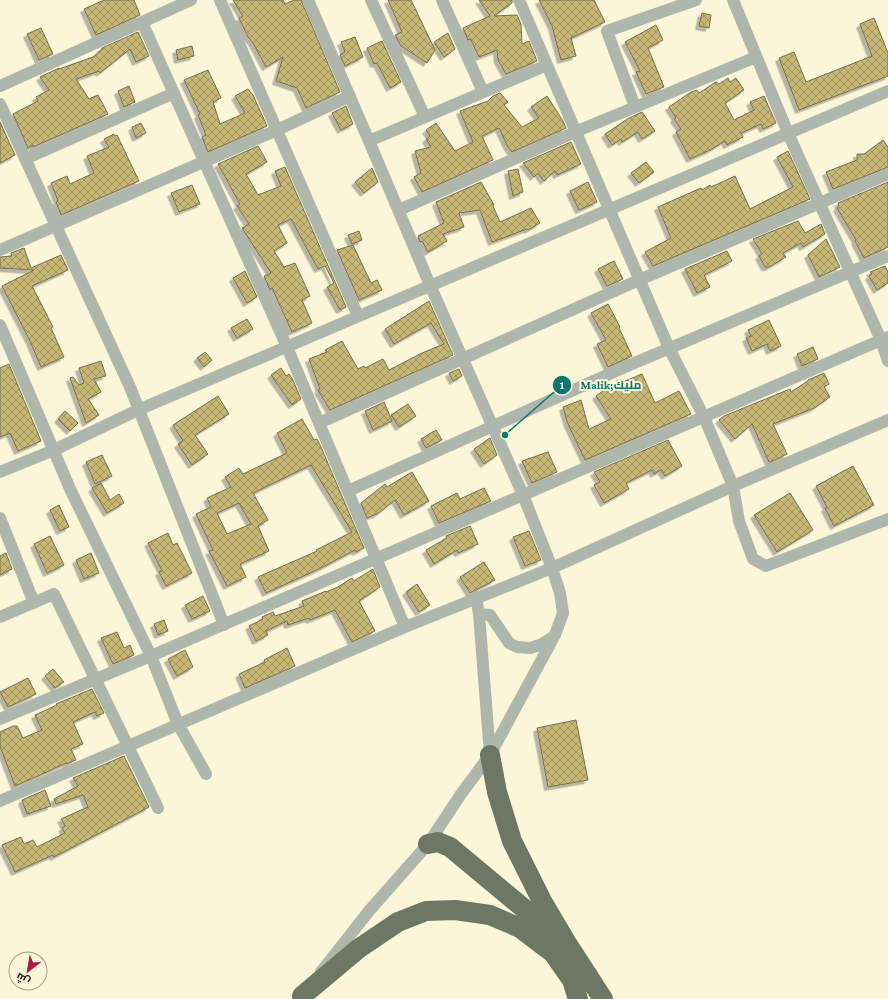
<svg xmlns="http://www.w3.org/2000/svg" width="888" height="999" font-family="'Crimson Pro',Cairo,serif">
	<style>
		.building { fill: url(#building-cross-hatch); stroke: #736e56; fill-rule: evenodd; filter: url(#shadow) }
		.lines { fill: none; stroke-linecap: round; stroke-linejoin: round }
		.minor { stroke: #afb6ac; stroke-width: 12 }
		.trunk { stroke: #6c7864; stroke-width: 20 }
		.leader { fill: none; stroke: #0f766e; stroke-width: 1.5 }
		.callout-dot { fill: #0f766e; stroke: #fbf6da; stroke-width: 1.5 }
		.mark-label { font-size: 12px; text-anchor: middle; font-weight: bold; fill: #fff }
		.callout-label { font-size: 12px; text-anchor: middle; font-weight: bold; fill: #0f766e; stroke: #fbf6da; stroke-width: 4; stroke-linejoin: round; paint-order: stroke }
	</style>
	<defs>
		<pattern id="building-cross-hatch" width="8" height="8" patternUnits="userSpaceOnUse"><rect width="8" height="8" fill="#c7b874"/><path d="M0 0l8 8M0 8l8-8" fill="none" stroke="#a1955e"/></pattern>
		<filter id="shadow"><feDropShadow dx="-3.5" dy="3.5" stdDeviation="0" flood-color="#0004"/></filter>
	</defs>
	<rect width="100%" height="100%" fill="#fbf6da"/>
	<path class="building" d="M104 0H134L140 15 96 35 84 9Z
		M233 0H283L285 4 294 0H301L340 92 306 108 297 88 276 81 283 57 266 67 253 43 248 37 239 18 243 16Z
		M388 0H411L435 50 427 63 401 46 395 35 402 32Z
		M479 0H512V3L494 16 517 15 521 24 522 44 529 41 537 61 506 74 498 60 497 50 479 57 472 42 470 39 468 40 463 28 490 16Z
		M539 0H594L605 22 571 38 576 56 561 60 552 26Z
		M702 13 711 15 709 28 699 26Z
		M874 18 888 53V76L799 110 779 58 794 52 806 82 872 56 860 24Z
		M656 25 663 40 648 48 664 87 646 94 636 72 640 71 625 42Z
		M41 28 53 54 39 60 27 34Z
		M138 32 149 56 136 62 130 49 100 73 99 71 76 79 89 99 98 95 108 114 33 147V145L28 148 13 114 38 101 36 97 49 90 40 77 59 68V69L93 57 102 49V48Z
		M448 33 455 49 444 57 434 42Z
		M355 37 363 57 345 66 340 55 345 52 341 42Z
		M382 41 401 82 390 88 377 63 374 64 367 48Z
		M192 46 194 56 178 60 176 50Z
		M208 70 221 98 213 102 220 124 245 113 235 96 248 89 253 95 267 126 208 152 202 137 206 135 198 115 200 114 184 80Z
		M728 78 730 82 736 78 744 90 725 103 734 120 754 110 750 102 764 96 776 123 763 129 761 124 741 133 743 137 727 145 725 141 710 150 690 159 676 132 681 129 674 119 676 118 669 107 691 92 697 90 699 93 716 82 719 84Z
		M129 86 135 102 124 107 118 91Z
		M500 93 508 102 504 105 522 127 539 118 531 107 547 96 563 121 566 128 512 152 508 147 499 128 482 136 493 160 422 192 414 177 421 173 415 151 431 147 426 139 430 136 426 130 436 123 455 151 473 142 460 111 488 101 493 96Z
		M346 106 353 124 341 130 332 113Z
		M642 112 655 131 642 139 638 132 622 142 621 139 612 145 605 134 629 118Z
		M0 122 15 155 0 163Z
		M141 123 146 133 136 138 132 127Z
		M114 134 115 136 117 135 139 181 61 215 56 202 58 201 51 183 67 176 70 184 94 173 87 156 109 147 104 139Z
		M883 140 888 147V167L833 189 826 172 857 160V154H864Z
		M571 142 581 164 557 175 555 171 544 181 538 173 534 177 523 163Z
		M258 146 267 162 246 174 258 195 281 186 275 171 285 167 346 307 340 310 327 287 334 283 325 266 318 269 291 219 278 225 287 243 274 251 284 267 295 263 310 296 302 300 312 323 292 332 272 288 270 290 264 276 271 273 242 228 249 224 237 206 240 204 218 164Z
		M788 151 810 199 653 266 645 252 671 238 658 207 701 188 702 190 710 185 711 187 735 176 750 209 793 187 777 157Z
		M646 162 654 172 639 183 631 173Z
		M372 168 378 182 364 193 355 182Z
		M518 169 523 192 513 196 508 171Z
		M481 182 494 205 493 206 500 222 531 208 540 223 528 230 527 229 492 242 480 210 459 213 464 227 443 234 447 241 428 252 422 241 420 242 418 236 444 223 436 202Z
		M588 182 597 202 579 210 570 191Z
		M888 182V247L864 258 855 241 856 240 837 208 839 206 838 203Z
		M192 185 200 204 179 212 171 193Z
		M798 221 805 233 821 224 825 234 803 247 801 243 783 253 786 257 769 267H765L759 256 762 254 753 239Z
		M359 231 362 240 352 244 348 235Z
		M826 239 840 267 819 277 808 255Z
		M353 245 371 283 377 280 382 290 359 300 337 250Z
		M24 248 31 268 61 255 68 270 32 286 53 327 51 328 64 357 41 367 30 341 2 286 34 270 0 268V257L12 256 11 253Z
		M727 251 732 261 704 275 710 287 697 293 685 269Z
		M614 261 623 279 607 286 598 269Z
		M885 266 888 272V283L877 290 869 276 872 274 870 272Z
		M245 271 257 297 247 303 233 278Z
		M429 301 453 355 330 410 318 390 320 389 309 359 327 352 325 350 342 341 358 369 364 366 365 368 383 359 389 370 422 353 444 344 431 323 394 344 385 329Z
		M608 304 620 327 619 328 632 356 608 367 597 344 606 340 591 313Z
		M247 319 253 329 237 338 231 328Z
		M769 320 781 346 770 351 767 344 752 351 746 338 751 336 748 330Z
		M813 347 818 359 802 366 797 354Z
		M205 352 212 360 204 367 197 358Z
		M101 361 106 376 94 379 101 392 88 399 99 415 86 423 70 378 73 377 79 385 84 383 79 368Z
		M9 364 41 441 18 451 10 433 0 437V368Z
		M281 368 286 376 289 374 292 378 301 399 292 405 271 375Z
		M459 369 462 376 453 381 449 373Z
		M824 373 829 384 824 387 830 397 814 408 773 424 787 454 773 461 769 462 752 424 735 439 719 420 724 416 790 389 791 392 808 381V380Z
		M642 374 655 403 679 391 691 414 585 460 568 424 563 407 581 400 589 429 611 419 596 396 606 389Z
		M218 396 229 414 195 435 208 454 192 465 178 444 183 441 173 425Z
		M384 402 392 421 373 430 365 411Z
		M408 404 416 416 399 427 391 415Z
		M65 411 78 423 70 431 58 419Z
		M302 419 314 440 317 439 321 447 364 548 356 552 355 550 321 568 266 593 258 577 317 551 316 550 352 532 311 465 253 493 268 520 258 526 269 551 240 564 246 577 227 586 209 551 213 550 196 514 211 507 207 498 231 487 225 477 239 468 243 474 287 453 277 433ZM239 503 251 524 227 534 217 513Z
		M436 430 442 440 426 448 421 439Z
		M490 438 497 455 484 464 474 449Z
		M668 440 682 466 665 476 661 470 654 474 652 470 626 483 629 489 604 503 594 485 600 482 594 472Z
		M548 452 557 472 532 483 522 461Z
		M102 455 112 476 95 484 86 462Z
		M853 466 874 505 834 526 825 508 827 507 816 486Z
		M412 472 429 501 404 515 395 500 376 515V514L367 518 361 503 385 484 387 487Z
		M101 483 110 500 119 494 124 503 107 513 92 488Z
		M484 488 491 501 439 523 431 506 457 493 460 499Z
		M790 493 813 530 777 552 754 515Z
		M59 505 69 527 60 531 50 510Z
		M470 526 478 544 458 553 457 550 434 564 426 550 447 538 446 536Z
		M529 531 541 560 525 566 513 537Z
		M168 533 173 545 177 543 192 573 166 586 159 572 162 571 148 543Z
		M50 536 64 565 47 573 34 544Z
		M6 553 12 569 0 575V556Z
		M91 553 99 573 84 579 76 560Z
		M484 562 495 580 470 593 460 577Z
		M373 569 380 587 359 601 375 631 352 642 335 610 310 620 309 618 288 625 287 621 266 631 268 635 256 641 249 626 263 619 262 617 273 612 275 616 304 606 302 601 326 591V592L338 587 352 578 354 581Z
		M417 584 430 605 419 612 406 592Z
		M203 596 210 611 192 619 185 605Z
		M164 620 168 631 158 635 154 624Z
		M117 632 124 648 130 645 134 655 113 664 101 638Z
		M287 648 295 666 245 688 239 674 265 662 264 660Z
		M185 650 193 667 177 676 168 659Z
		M53 669 64 682 55 688 45 676Z
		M28 678 36 694 8 707 0 692Z
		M92 689 104 713 97 716 95 712 73 722 83 744 71 749 76 760 66 764V763L40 775 15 786 0 746V732L13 726H17L23 738 42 730 35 715 57 705 56 704Z
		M576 720 588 780 548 787 537 728Z
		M124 756 149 807 54 857 53 855 15 872 2 845 21 837 24 844 33 840 37 847 65 833 62 828 65 826 61 819 88 807 83 795 56 804 54 799 78 786 73 778Z
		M45 790 51 806 27 814 22 800Z"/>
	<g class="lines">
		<path class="minor" d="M220 0 358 316
			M308 0 369 141 430 285 523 495 552 568 560 593 563 613 555 635 490 755 461 794 428 844 369 911 321 972
			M371 0 425 117
			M442 0 483 92
			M519 0 669 348 704 417 733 486 739 521 753 559 766 566 888 519
			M733 0 788 133 881 340 888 361
			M142 22 287 347 405 627
			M0 86 191 0
			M0 104 130 387 224 625
			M635 107 607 31 696 0
			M369 141 547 65
			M25 159 174 93
			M399 210 575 132 756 57
			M0 250 277 130 350 96
			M0 325 71 491 151 656 178 724 206 774
			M319 423 639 280 888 174
			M0 472 54 450 138 410 888 91
			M348 491 625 367 888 256
			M0 518 34 603
			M476 597 479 614 490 755
			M479 614 490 615 509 643 517 647 530 648 540 645 553 637
			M0 617 54 594 158 808
			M0 719 151 656 888 337
			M0 801 405 627 552 568 733 486 888 420"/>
		<path class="trunk" d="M490 755 497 792 512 841 542 901 568 945 603 999
			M428 844 438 842 450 847 557 936
			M302 996 358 949 398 922 426 911 455 910 490 915 520 928 553 953 572 980 578 999"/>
	</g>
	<path class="leader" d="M505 435L562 385"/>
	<g class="callout-dot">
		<circle cx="505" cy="435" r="4"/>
		<circle cx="562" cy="385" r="10"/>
	</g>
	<g class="mark-label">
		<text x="562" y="389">1</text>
	</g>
	<g class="callout-label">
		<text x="611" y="389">Malik;مليك</text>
	</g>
	<g transform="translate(28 971) rotate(211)"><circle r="19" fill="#fbf6da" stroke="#a5a08c"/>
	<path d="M0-3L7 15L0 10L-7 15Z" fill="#ad1843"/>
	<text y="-6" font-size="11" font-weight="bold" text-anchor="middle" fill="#232017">ش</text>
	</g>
</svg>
